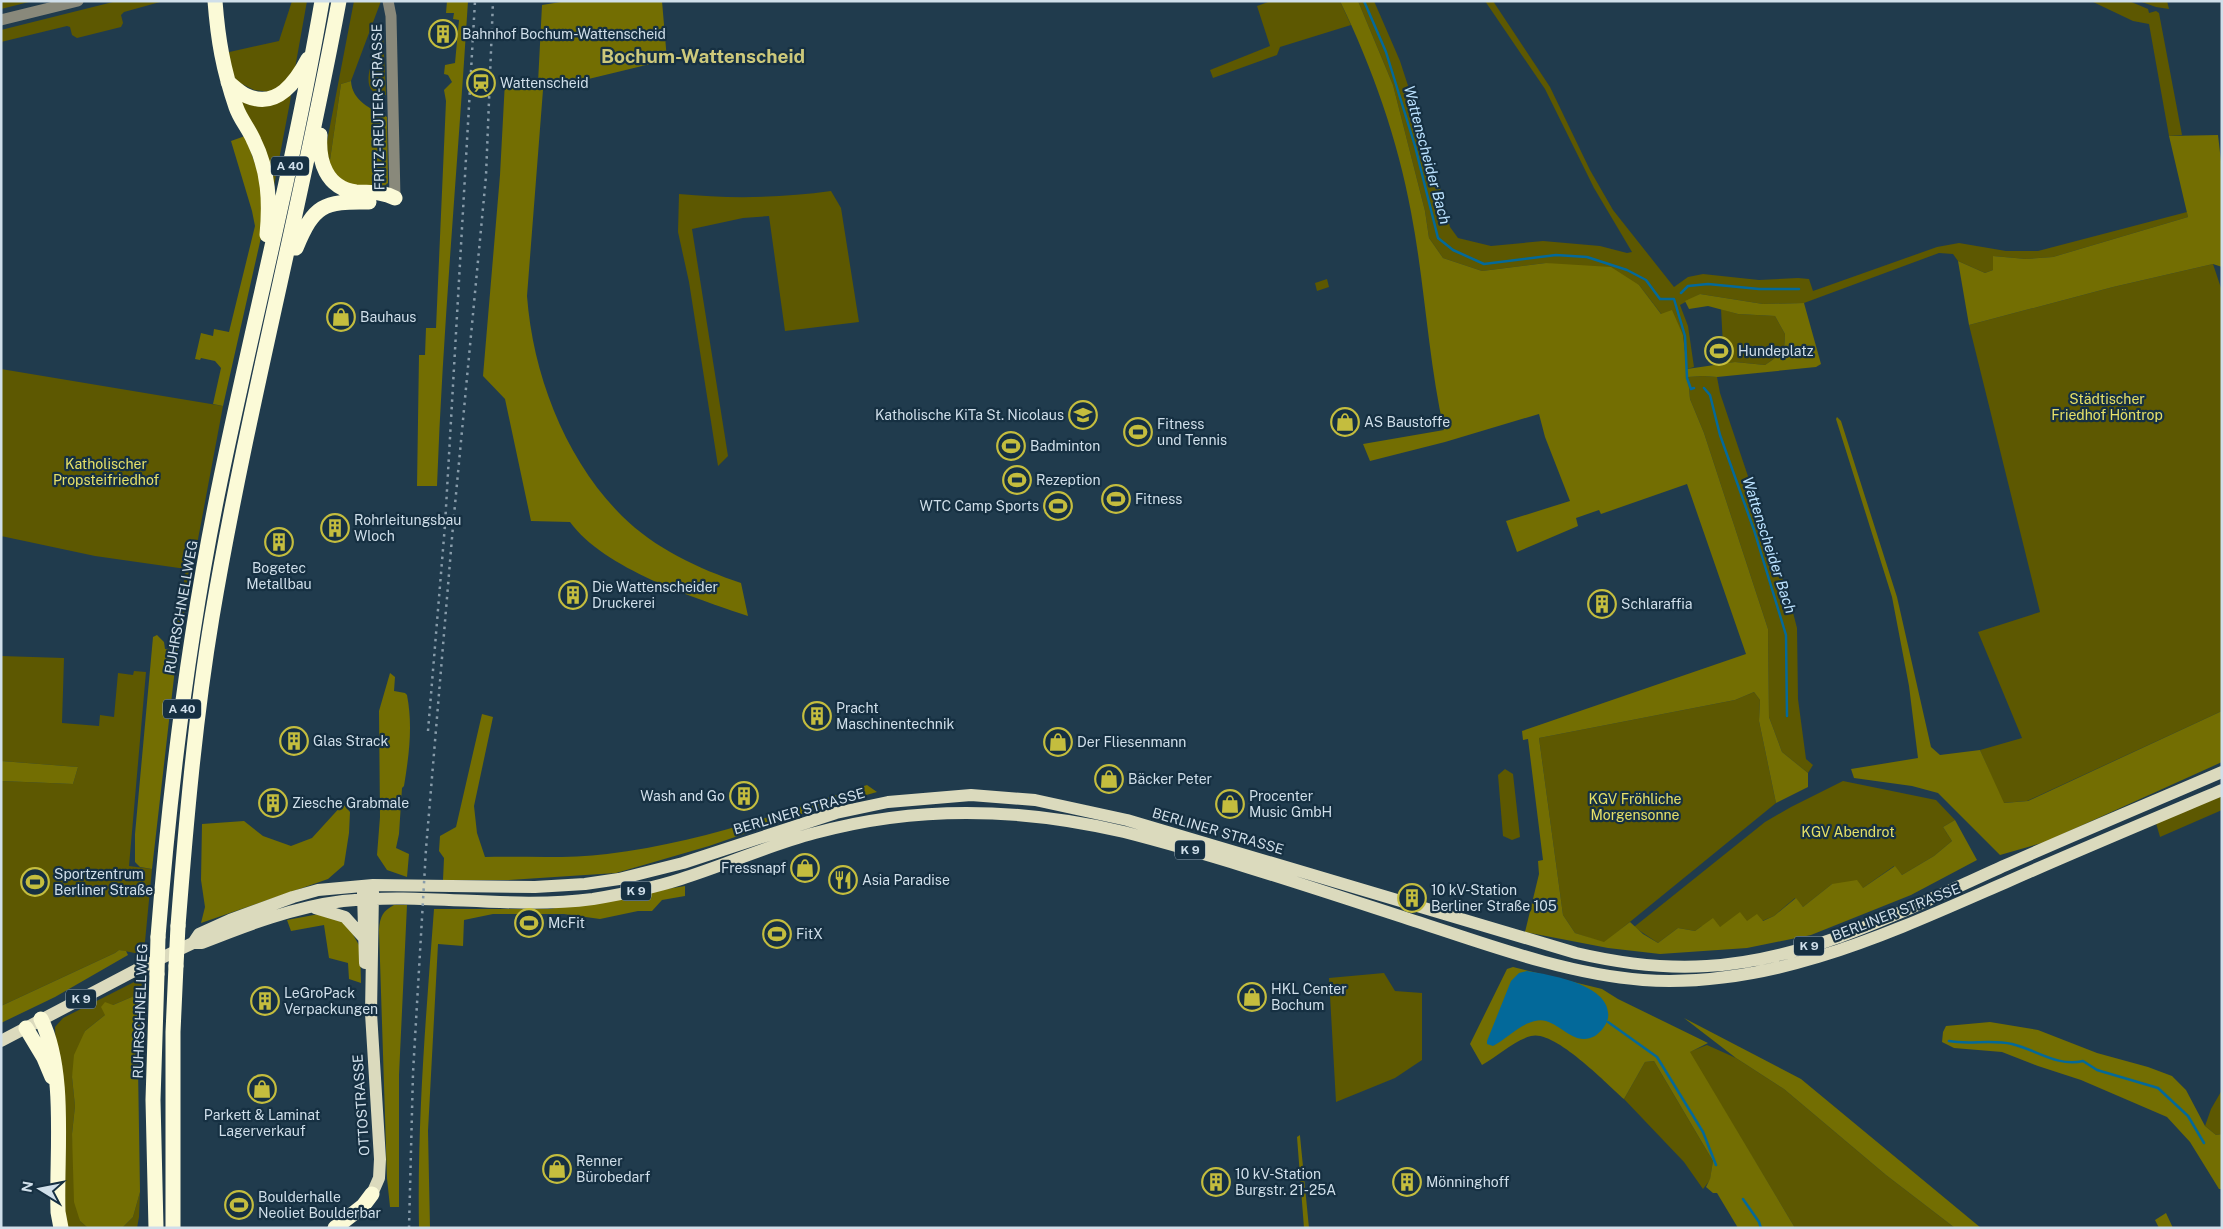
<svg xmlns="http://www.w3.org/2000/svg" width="2223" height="1229" font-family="'Public Sans',sans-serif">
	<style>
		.green { fill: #5d5801 }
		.forest { fill: #736e02 }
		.water { fill: #03699a }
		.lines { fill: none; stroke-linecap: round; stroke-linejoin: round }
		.stream { stroke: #03699a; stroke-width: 2.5 }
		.minor { stroke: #89897b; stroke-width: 11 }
		.major { stroke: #dbdabd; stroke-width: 12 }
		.highway { stroke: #fbfad7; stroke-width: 15 }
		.rail { stroke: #889caa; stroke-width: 2.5; stroke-dasharray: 2.5 5; stroke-linecap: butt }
		.highway-bridge { stroke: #fbfad7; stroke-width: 15 }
		.labels { text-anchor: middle; stroke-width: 4.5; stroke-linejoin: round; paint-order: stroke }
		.shield { fill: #163042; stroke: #98aab8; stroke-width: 1 }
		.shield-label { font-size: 12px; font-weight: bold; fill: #d0dfea }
		.poi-label { font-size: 14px; fill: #d0dfea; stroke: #163042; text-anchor: start }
		.street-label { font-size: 14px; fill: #d0dfea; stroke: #163042 }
		.park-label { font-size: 14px; fill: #e6e068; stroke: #163042 }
		.water-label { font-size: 15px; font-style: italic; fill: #bbe2ff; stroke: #163042 }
		.district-label { font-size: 19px; font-weight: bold; fill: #cdc97b; stroke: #163042 }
	</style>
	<rect width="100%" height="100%" fill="#203b4d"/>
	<path class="green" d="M1 1H33L1 9Z
		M117 1 160 2 124 12 121 15 123 23 121 27 77 38 72 35 70 27 67 26 1 42V30Z
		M292 1H307L294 74 287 83 270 92 254 90 238 82 233 76 225 53 279 41Z
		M354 1H381L351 81 341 84 329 167 325 152Z
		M1271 1H1340L1351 25 1280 47 1277 55 1213 78 1210 70 1270 46 1257 6Z
		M1358 1H1374L1400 61 1436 172 1450 227 1458 238 1491 246 1543 241 1600 246 1627 253 1632 252 1594 188 1545 89 1485 1H1493L1550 87 1590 170 1613 210 1674 287 1688 277 1703 274 1759 280 1798 278 1809 279 1813 291 1937 247 1959 243 2006 251H2038L2187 212 2188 217 2053 257 2026 259 1993 256V270L1985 273 1958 261 1953 254 1939 253 1804 303 1763 304 1700 294 1680 305 1688 326 1694 367 1687 369 1683 335 1662 315 1639 285 1546 263 1482 271 1443 258 1429 238 1425 211 1393 85Z
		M2091 1H2129L2148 9 2149 13 2156 11 2159 13 2182 135 2169 136 2149 24 2133 21Z
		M2139 1H2167L2169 9 2156 7Z
		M383 35 386 95C352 96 377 50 383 35Z
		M291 95 290 102 274 186 240 100 279 102Z
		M831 191 841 208 859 322 785 331 769 216 743 218 692 229 728 456 718 466 689 282 678 232 679 194C730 199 780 198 831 191Z
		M2213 264 2222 291V711L2027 801 2003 803 1980 750 2022 738 1978 632 2040 612 1969 325 2113 287Z
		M1327 279 1329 287 1317 291 1315 283Z
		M1721 309 1738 314 1775 316 1785 334 1784 352 1765 365 1735 362 1724 364Z
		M1 369 223 406 177 651 173 650C170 643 172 636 176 630L186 569 95 556 1 536Z
		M1703 376 1717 377 1720 393 1790 601 1797 628 1798 699 1806 759 1813 765 1808 773 1782 752 1769 717 1768 629 1704 433 1690 399 1688 377Z
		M1 656 64 658 62 723 99 726 100 715 114 717 118 673 133 675 134 671 146 672 129 866 152 869 144 952 135 953 119 950 115 953 1 1006V781L73 784 78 767 1 761Z
		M1754 692 1760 700 1759 721 1776 803 1604 943 1575 933 1563 915 1539 738 1735 700Z
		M1505 769 1513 774 1520 837 1512 840 1503 836 1498 775Z
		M1843 781 1936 800 1955 820 1943 827 1952 841 1934 856 1902 875 1894 866 1863 888 1832 884 1803 907 1795 898 1774 916 1762 921H1747L1720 927 1702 926 1695 931 1678 928 1658 943 1634 927 1765 822 1791 807Z
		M2222 796V810L2160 837 2156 823Z
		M1384 973 1395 991 1422 993V1060L1395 1078 1336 1102 1329 978Z
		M142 978 141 997 134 996 113 1005 105 1015 85 1031 72 1077 75 1106 72 1134 80 1221 88 1228H68L62 1201 55 1027 63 1018Z
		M1707 1045 1736 1058 1784 1089 1886 1175 1955 1228H1795L1689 1052Z
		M1654 1061 1713 1161 1710 1180 1703 1189 1684 1162 1624 1099 1645 1062Z
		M2222 1090V1134L2216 1135 2205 1126 2211 1109Z
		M140 1192 139 1217 137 1228H122L133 1217Z"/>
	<path class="forest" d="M447 1H468C458 163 443 324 437 486H417L419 355H425L426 328H436L446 101 444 90 452 82 448 75 444 74 445 65 455 63 459 20 453 19 454 13H446Z
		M567 1H662L667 60 543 90 527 296C533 375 565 459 622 516 654 548 699 569 741 583L748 616C695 598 604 569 570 522L531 521 505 399 483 376 500 175 505 81 538 83 542 5Z
		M1340 1H1358L1393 85 1425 211 1429 238 1443 258 1482 271 1546 263 1611 267 1639 285 1661 314 1672 310 1683 335 1687 369 1735 362 1765 365 1784 352 1785 334 1775 316 1738 314 1708 306 1689 309 1685 301 1700 294 1763 304 1804 303 1821 364 1816 367 1717 377 1703 376 1688 377 1690 399 1704 433 1768 629 1769 717 1782 752 1808 773V787L1776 803 1759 721 1760 700 1754 692 1735 700 1539 738 1563 915 1575 933 1604 942 1630 922 1643 934 1658 943 1678 928 1695 931 1713 918 1720 927 1740 912 1747 921 1757 914 1763 921 1774 916 1796 898 1803 907 1832 884 1857 880 1863 888 1895 866 1902 875 1934 856 1952 841 1943 827 1955 820 1977 860 1911 895 1811 935 1747 948 1660 954 1608 948 1525 932 1539 874 1538 861 1543 860 1528 739 1523 740 1522 731 1746 654 1687 484 1601 514 1599 510 1576 518 1578 526 1517 552 1506 521 1570 501 1545 437 1539 414 1445 442 1370 461 1363 444 1444 430C1428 358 1425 285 1411 212 1398 140 1372 67 1340 1Z
		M351 81C352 101 371 109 387 117L388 183 383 187 347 186 329 167 341 84Z
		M2218 135 2222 170V267L2213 264 2113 287 1969 325 1958 261 1985 273 1993 270V256L2026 259 2053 257 2188 217 2169 136Z
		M245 136 262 183V233L223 406 213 404 221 368 215 361 201 358 200 360 195 359 201 333 213 336 214 329 229 332 255 226 252 211 231 141Z
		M1837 417 1841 421 1897 597 1931 747 1940 755 1980 750 2004 803 2028 801 2222 711V762L2045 842 2000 855 1938 793 1912 786 1854 778 1851 769 1918 758 1909 686 1892 597 1836 419Z
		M157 635 164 642 165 649 177 651 152 869 140 867 135 862V834L153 637Z
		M390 673 395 677 394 691 405 693 407 695C413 726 409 755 404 786L402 788 399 834 396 848 409 854 407 877 387 870 377 855 380 817 379 711Z
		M482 714 493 717 474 806 477 833 485 857C524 856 568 859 607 854 697 843 782 813 867 785L877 792 810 811 709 846 616 873 509 880H443L444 858 439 851 440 836 456 827Z
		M1 761 78 767 73 784 1 781Z
		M343 804 350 812 349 833 344 865 328 879 201 923 205 907 201 880 202 824 244 821 263 836 291 846 312 838Z
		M685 886V896L662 900 652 911H638L600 919 564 914H493L464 920 463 946 438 944 428 1131 430 1228H419C417 1121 426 1015 434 909H550Z
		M394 905H407L399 1075V1207H390L387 1178 379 930C380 916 383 911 394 905Z
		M319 914 347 924 360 947 361 983 349 979 348 963 329 958 324 925 291 931 287 920Z
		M119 950 126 951 128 955 55 997 1 1023V1006L115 953Z
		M1513 967 1602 989 1618 999 1708 1043 1690 1052 1795 1228H1738L1717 1193H1713L1706 1187 1710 1179 1713 1161 1654 1061 1645 1062 1624 1099C1607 1084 1554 1029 1531 1036 1513 1041 1498 1056 1482 1065L1470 1044 1507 969Z
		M134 996 141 997 138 1067 140 1192 133 1217 122 1228H88L80 1221 74 1202 72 1134 75 1106 72 1077 74 1055 85 1031 105 1015 101 1007 105 1002 113 1005Z
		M1684 1018 1801 1079 1981 1228H1955L1886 1175 1784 1089 1736 1058Z
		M1990 1022 2038 1030 2097 1053 2148 1067 2172 1076 2186 1090 2205 1126 2216 1135 2222 1134V1189H2219L2190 1142 2167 1117 2081 1080 2038 1066 2002 1052 1954 1048 1942 1042 1943 1032 1946 1026Z
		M1300 1135V1136L1309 1228H1304L1297 1137Z
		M2166 1213 2173 1228H2159L2155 1220Z"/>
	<path class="water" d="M1527 971C1551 975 1613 985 1608 1018 1607 1024 1601 1032 1595 1036 1571 1049 1557 1015 1535 1021 1520 1024 1506 1039 1493 1046L1487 1044V1041L1511 981 1519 973Z"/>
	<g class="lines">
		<path class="stream" d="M1364 1 1386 52 1415 146 1438 238 1453 250 1484 264 1556 255 1587 257 1627 270 1646 280 1660 299H1674L1685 336 1687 378 1691 389 1694 388
			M1681 293 1688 286 1708 284 1759 289H1799
			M1704 388 1710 395 1720 435 1754 530 1786 635 1787 716
			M1608 1022 1657 1057 1703 1132 1716 1165
			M1949 1041C1969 1045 1991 1039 2012 1044 2037 1050 2057 1067 2083 1061L2097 1070 2158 1088 2188 1116 2204 1143
			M1743 1199 1759 1222 1761 1228"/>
		<path class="minor" d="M388 1 391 16 395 198
			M1 20 78 1"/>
		<path class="major" d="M363 893 365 963
			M315 908 345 917 364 938
			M193 943 199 934 230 920 293 897 318 890 373 885 535 887 585 884 619 879 683 863 836 813 888 802 971 795 1035 800 1127 820 1576 953C1619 963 1662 969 1707 966 1812 960 1912 907 2006 865 2078 833 2150 803 2222 772
			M1 1041 136 970 193 943H202C247 925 294 907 343 901 426 892 510 910 593 899 623 894 653 888 681 879 726 865 769 845 815 833 917 805 1022 808 1124 832 1225 858 1325 892 1424 924 1494 947 1568 974 1643 980 1773 989 1892 932 2009 881 2079 850 2151 820 2222 790
			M372 1194 379 1178 380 1159 371 1013 373 892"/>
		<path class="highway" d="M215 1C218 40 223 69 236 107 240 119 249 129 254 141 269 171 270 203 267 235
			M228 82C234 87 240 93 247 96 277 109 296 82 308 59
			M320 135C318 161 326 188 356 192 371 193 381 191 395 198
			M296 248C314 205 323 201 369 202
			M178 926C186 823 195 719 212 617 247 410 301 207 339 1
			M158 937C170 784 189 632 220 482 253 322 294 163 322 1
			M41 1019C67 1072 56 1154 58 1212L61 1228
			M26 1028 44 1058 52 1077
			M156 1228 153 1100 157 974
			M173 1228V1032L176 966
			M335 1228 363 1206 372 1194"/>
		<path class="rail" d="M428 731 445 525 475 1
			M409 1228 413 1073 426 849 453 526 486 176 493 1"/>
		<path class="highway-bridge" d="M176 966 178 926
			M157 974 158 937"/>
	</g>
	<defs>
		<symbol id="building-ring" viewBox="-11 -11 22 22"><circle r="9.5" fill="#163042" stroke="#c4bd3e" stroke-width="1.5"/><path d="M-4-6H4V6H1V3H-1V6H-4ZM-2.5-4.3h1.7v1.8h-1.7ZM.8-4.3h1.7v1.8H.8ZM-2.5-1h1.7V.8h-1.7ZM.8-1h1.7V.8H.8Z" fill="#c4bd3e"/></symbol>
		<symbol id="station-ring" viewBox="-11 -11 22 22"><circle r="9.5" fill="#163042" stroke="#c4bd3e" stroke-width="1.5"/><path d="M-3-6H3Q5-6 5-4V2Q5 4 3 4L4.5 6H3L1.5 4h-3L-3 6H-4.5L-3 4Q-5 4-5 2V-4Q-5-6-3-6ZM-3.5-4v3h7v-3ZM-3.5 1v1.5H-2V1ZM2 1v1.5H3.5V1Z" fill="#c4bd3e"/></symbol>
		<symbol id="shop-ring" viewBox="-11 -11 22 22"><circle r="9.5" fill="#163042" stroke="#c4bd3e" stroke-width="1.5"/><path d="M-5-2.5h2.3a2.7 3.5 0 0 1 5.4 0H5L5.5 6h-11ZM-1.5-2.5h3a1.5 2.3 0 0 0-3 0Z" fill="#c4bd3e"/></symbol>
		<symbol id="stadium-ring" viewBox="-11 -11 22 22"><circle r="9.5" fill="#163042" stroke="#c4bd3e" stroke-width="1.5"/><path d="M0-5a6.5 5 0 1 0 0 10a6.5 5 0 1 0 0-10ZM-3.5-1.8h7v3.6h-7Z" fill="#c4bd3e"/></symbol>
		<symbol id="school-ring" viewBox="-11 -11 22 22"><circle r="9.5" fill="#163042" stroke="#c4bd3e" stroke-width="1.5"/><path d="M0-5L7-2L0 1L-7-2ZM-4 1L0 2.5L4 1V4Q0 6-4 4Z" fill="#c4bd3e"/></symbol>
		<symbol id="restaurant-ring" viewBox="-11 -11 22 22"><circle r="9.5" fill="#163042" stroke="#c4bd3e" stroke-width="1.5"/><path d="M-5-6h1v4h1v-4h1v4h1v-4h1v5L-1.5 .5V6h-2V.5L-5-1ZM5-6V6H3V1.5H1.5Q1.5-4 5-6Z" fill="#c4bd3e"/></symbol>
	</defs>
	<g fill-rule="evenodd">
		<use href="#building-ring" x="427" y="18" width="32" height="32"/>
		<use href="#station-ring" x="465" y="67" width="32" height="32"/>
		<use href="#shop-ring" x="325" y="301" width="32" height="32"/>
		<use href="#stadium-ring" x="1703" y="335" width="32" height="32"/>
		<use href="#school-ring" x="1067" y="399" width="32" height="32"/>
		<use href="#shop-ring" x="1329" y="406" width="32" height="32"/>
		<use href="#stadium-ring" x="1122" y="416" width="32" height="32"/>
		<use href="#stadium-ring" x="995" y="430" width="32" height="32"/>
		<use href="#stadium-ring" x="1001" y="464" width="32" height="32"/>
		<use href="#stadium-ring" x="1100" y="483" width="32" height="32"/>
		<use href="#stadium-ring" x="1042" y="490" width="32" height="32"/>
		<use href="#building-ring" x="319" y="512" width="32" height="32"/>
		<use href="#building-ring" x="263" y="526" width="32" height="32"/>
		<use href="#building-ring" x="557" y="579" width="32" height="32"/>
		<use href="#building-ring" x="1586" y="588" width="32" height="32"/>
		<use href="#building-ring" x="801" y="700" width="32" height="32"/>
		<use href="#building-ring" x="278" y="725" width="32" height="32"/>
		<use href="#shop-ring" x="1042" y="726" width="32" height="32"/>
		<use href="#shop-ring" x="1093" y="763" width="32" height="32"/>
		<use href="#building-ring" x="728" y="780" width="32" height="32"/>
		<use href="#building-ring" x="257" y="787" width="32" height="32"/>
		<use href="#shop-ring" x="1214" y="788" width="32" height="32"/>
		<use href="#shop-ring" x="789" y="852" width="32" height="32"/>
		<use href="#restaurant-ring" x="827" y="864" width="32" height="32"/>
		<use href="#stadium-ring" x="19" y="866" width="32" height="32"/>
		<use href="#building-ring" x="1396" y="882" width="32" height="32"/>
		<use href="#stadium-ring" x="513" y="907" width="32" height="32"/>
		<use href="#stadium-ring" x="761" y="918" width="32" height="32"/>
		<use href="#shop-ring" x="1236" y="981" width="32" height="32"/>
		<use href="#building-ring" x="249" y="985" width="32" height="32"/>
		<use href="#shop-ring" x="246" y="1073" width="32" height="32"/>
		<use href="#shop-ring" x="541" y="1153" width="32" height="32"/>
		<use href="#building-ring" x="1200" y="1166" width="32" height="32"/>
		<use href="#building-ring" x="1391" y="1166" width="32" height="32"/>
		<use href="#stadium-ring" x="223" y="1189" width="32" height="32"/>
	</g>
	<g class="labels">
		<g class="shield">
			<rect x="271" y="156.5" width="38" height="19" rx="4"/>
			<rect x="163" y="699.5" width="38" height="19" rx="4"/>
			<rect x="1175" y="840.5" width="30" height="19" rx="4"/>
			<rect x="621" y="881.5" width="30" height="19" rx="4"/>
			<rect x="1794" y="936.5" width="30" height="19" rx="4"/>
			<rect x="66" y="989.5" width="30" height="19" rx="4"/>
		</g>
		<g class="shield-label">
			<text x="290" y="170">A 40</text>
			<text x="182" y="713">A 40</text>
			<text x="1190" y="854">K 9</text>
			<text x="636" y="895">K 9</text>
			<text x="1809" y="950">K 9</text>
			<text x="81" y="1003">K 9</text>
		</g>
		<g class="poi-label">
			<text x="462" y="39">Bahnhof Bochum-Wattenscheid</text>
			<text x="500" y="88">Wattenscheid</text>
			<text x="360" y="322">Bauhaus</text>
			<text x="1738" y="356">Hundeplatz</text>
			<text x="1064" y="420" text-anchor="end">Katholische KiTa St. Nicolaus</text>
			<text x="1364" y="427">AS Baustoffe</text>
			<text x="1157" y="429">Fitness<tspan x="1157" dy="16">und Tennis</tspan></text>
			<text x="1030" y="451">Badminton</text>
			<text x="1036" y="485">Rezeption</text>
			<text x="1135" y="504">Fitness</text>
			<text x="1039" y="511" text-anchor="end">WTC Camp Sports</text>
			<text x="354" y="525">Rohrleitungsbau<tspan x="354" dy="16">Wloch</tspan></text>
			<text x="279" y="573" text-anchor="middle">Bogetec<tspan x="279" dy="16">Metallbau</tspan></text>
			<text x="592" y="592">Die Wattenscheider<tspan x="592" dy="16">Druckerei</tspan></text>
			<text x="1621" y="609">Schlaraffia</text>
			<text x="836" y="713">Pracht<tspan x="836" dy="16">Maschinentechnik</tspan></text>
			<text x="313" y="746">Glas Strack</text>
			<text x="1077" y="747">Der Fliesenmann</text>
			<text x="1128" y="784">Bäcker Peter</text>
			<text x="725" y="801" text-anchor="end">Wash and Go</text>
			<text x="1249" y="801">Procenter<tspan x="1249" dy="16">Music GmbH</tspan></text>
			<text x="292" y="808">Ziesche Grabmale</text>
			<text x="786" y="873" text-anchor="end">Fressnapf</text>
			<text x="54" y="879">Sportzentrum<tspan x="54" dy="16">Berliner Straße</tspan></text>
			<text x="862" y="885">Asia Paradise</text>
			<text x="1431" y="895">10 kV-Station<tspan x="1431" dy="16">Berliner Straße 105</tspan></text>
			<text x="548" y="928">McFit</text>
			<text x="796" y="939">FitX</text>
			<text x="1271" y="994">HKL Center<tspan x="1271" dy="16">Bochum</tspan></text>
			<text x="284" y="998">LeGroPack<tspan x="284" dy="16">Verpackungen</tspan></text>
			<text x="262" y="1120" text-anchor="middle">Parkett &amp; Laminat<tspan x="262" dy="16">Lagerverkauf</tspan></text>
			<text x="576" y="1166">Renner<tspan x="576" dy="16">Bürobedarf</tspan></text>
			<text x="1235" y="1179">10 kV-Station<tspan x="1235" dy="16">Burgstr. 21-25A</tspan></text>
			<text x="1426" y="1187">Mönninghoff</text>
			<text x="258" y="1202">Boulderhalle<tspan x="258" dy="16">Neoliet Boulderbar</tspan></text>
		</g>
		<g class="street-label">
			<text transform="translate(378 107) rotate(-91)" y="5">FRITZ-REUTER-STRASSE</text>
			<text transform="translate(181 607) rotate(-80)" y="5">RUHRSCHNELLWEG</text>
			<text transform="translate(799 811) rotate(-16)" y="5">BERLINER STRASSE</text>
			<text transform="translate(1218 831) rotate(16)" y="5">BERLINER STRASSE</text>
			<text transform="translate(1896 912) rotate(-21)" y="5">BERLINER STRASSE</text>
			<text transform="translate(140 1011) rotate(-88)" y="5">RUHRSCHNELLWEG</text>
			<text transform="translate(361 1105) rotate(-94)" y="5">OTTOSTRASSE</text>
		</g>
		<g class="park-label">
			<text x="2107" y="404">Städtischer<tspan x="2107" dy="16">Friedhof Höntrop</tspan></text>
			<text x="106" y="469">Katholischer<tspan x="106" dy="16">Propsteifriedhof</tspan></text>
			<text x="1635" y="804">KGV Fröhliche<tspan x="1635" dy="16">Morgensonne</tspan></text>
			<text x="1848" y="837">KGV Abendrot</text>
		</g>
		<g class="water-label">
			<text transform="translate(1427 155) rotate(75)" y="5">Wattenscheider Bach</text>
			<text transform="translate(1769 545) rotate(72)" y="5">Wattenscheider Bach</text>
		</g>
		<g class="district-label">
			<text x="703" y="63">Bochum-Wattenscheid</text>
		</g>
	</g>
	<rect width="2223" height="1229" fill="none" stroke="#d0dfea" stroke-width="5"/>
	<g transform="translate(40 1189) rotate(280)" stroke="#163042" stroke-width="4" paint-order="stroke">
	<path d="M0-4L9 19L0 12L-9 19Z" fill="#d0dfea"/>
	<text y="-8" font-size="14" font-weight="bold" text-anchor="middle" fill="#d0dfea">N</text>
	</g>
</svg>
